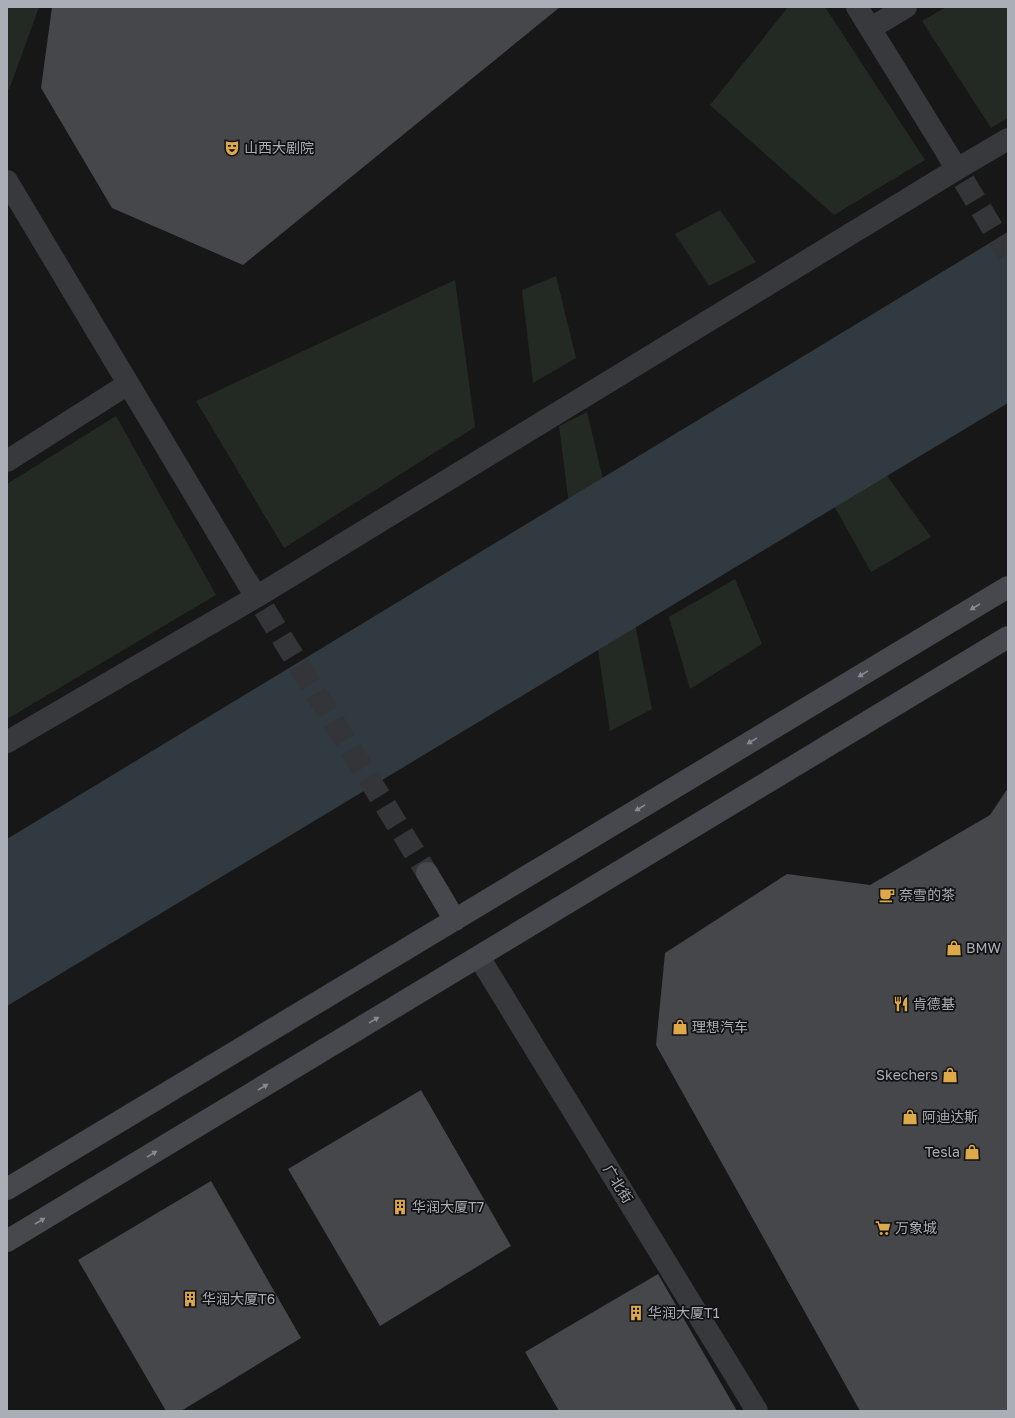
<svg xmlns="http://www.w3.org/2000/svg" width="1015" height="1418" font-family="'Golos Text','Noto Sans SC',sans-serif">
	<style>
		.green { fill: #232a24 }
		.water { fill: #313a40 }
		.building { fill: #46474b }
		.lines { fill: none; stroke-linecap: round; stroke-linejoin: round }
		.secondary-tunnel { stroke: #343538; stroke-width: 22; stroke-dasharray: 22 11; stroke-linecap: butt }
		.street { stroke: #38393d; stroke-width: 22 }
		.secondary { stroke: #46484d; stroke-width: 22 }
		.oneway { fill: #878a92 }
		.labels { text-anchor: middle; stroke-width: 3.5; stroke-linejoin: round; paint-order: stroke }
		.poi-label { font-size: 14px; fill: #aaaeb7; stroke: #121213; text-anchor: start }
		.street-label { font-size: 14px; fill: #aaaeb7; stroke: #121213 }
	</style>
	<rect width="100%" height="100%" fill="#171718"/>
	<path class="green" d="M7 7H39L9 90 7 86Z
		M788 7H825L925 160 834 215 710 105Z
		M946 7H1008V118L991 128 922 21Z
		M720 210 756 262 709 286 675 234Z
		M556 276 576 358 533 383 522 290Z
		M455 280 475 427 284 548 196 401Z
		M822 385 931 537 871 572 781 411Z
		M587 412 623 564 652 709 610 731 585 561 576 559 559 426Z
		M116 416 216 595 7 719V484Z
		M735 579 762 644 690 689 669 617Z"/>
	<path class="water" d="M1008 232V403L7 1006V839Z"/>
	<path class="building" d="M52 7H560L243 265 112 208 41 88Z
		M1008 788V1411H860L656 1045 665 953 787 874 870 885 990 815Z
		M421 1090 511 1246 380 1326 288 1169Z
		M211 1181 301 1338 181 1411H166L78 1260Z
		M658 1274 737 1411H559L525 1352Z"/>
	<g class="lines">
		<path class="secondary-tunnel" d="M947 153 1008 254
			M247 581 427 873"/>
		<path class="street" d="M871 28 906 7
			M957 169 1008 139
			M7 181 256 597 957 169 857 7
			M7 461 128 384
			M7 742 256 597
			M479 957 757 1411"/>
		<path class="secondary" d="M427 873 455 920
			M7 1189 1008 587
			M7 1241 1008 637"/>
	</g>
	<defs><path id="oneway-solid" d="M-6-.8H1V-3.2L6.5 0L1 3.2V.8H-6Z"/></defs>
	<g class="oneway">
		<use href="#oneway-solid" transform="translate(975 607) rotate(149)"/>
		<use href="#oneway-solid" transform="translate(863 674) rotate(149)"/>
		<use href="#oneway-solid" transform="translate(752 741) rotate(149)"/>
		<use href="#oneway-solid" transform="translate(640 808) rotate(149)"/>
		<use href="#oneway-solid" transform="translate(374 1020) rotate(-31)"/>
		<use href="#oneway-solid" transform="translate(263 1087) rotate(-31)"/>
		<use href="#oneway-solid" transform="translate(152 1154) rotate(-31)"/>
		<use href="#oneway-solid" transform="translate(40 1221) rotate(-31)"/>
	</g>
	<defs>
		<symbol id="theatre-bare" viewBox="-9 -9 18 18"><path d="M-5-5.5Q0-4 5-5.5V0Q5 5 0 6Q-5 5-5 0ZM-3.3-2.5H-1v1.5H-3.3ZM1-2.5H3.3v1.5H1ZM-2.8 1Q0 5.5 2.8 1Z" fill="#dea949" stroke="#121213" stroke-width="2.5" paint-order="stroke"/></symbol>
		<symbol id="cafe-bare" viewBox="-9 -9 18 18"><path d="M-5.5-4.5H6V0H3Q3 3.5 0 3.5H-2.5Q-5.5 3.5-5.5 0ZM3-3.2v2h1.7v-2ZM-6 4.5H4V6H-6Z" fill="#dea949" stroke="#121213" stroke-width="2.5" paint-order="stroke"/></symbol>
		<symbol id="shop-bare" viewBox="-9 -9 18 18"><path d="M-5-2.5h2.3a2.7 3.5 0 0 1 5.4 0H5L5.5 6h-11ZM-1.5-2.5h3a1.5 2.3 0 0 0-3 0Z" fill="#dea949" stroke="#121213" stroke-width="2.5" paint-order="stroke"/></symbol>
		<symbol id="restaurant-bare" viewBox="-9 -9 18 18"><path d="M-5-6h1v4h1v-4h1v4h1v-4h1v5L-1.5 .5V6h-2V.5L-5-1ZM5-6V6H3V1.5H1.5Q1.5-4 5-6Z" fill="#dea949" stroke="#121213" stroke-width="2.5" paint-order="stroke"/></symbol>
		<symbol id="building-bare" viewBox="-9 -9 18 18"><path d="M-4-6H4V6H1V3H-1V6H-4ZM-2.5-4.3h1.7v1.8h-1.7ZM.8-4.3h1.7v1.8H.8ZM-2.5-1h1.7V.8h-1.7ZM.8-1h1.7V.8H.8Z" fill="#dea949" stroke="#121213" stroke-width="2.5" paint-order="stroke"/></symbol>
		<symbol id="supermarket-bare" viewBox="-9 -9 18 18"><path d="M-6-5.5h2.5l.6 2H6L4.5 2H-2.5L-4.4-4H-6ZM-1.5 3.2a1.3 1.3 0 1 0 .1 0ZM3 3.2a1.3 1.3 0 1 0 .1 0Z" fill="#dea949" stroke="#121213" stroke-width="2.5" paint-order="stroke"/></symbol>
	</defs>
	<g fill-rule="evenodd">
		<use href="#theatre-bare" x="221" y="137" width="22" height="22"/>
		<use href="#cafe-bare" x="876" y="884" width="22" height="22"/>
		<use href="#shop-bare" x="943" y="937" width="22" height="22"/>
		<use href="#restaurant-bare" x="890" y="993" width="22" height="22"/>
		<use href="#shop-bare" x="669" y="1016" width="22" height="22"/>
		<use href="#shop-bare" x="939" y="1064" width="22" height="22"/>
		<use href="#shop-bare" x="899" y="1106" width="22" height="22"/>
		<use href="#shop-bare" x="961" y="1141" width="22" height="22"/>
		<use href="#building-bare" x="389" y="1196" width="22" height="22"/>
		<use href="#supermarket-bare" x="872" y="1217" width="22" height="22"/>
		<use href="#building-bare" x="179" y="1288" width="22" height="22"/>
		<use href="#building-bare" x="625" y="1302" width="22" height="22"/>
	</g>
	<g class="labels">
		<g class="poi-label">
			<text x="244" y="153">山西大剧院</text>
			<text x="899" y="900">奈雪的茶</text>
			<text x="966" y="953">BMW</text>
			<text x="913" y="1009">肯德基</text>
			<text x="692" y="1032">理想汽车</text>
			<text x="938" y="1080" text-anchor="end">Skechers</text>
			<text x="922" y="1122">阿迪达斯</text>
			<text x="960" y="1157" text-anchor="end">Tesla</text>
			<text x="412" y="1212">华润大厦T7</text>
			<text x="895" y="1233">万象城</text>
			<text x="202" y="1304">华润大厦T6</text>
			<text x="648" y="1318">华润大厦T1</text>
		</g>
		<g class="street-label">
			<text transform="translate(618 1184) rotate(58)" y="5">广北街</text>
		</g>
	</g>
	<rect width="1015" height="1418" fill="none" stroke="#aaaeb7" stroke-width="16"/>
</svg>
